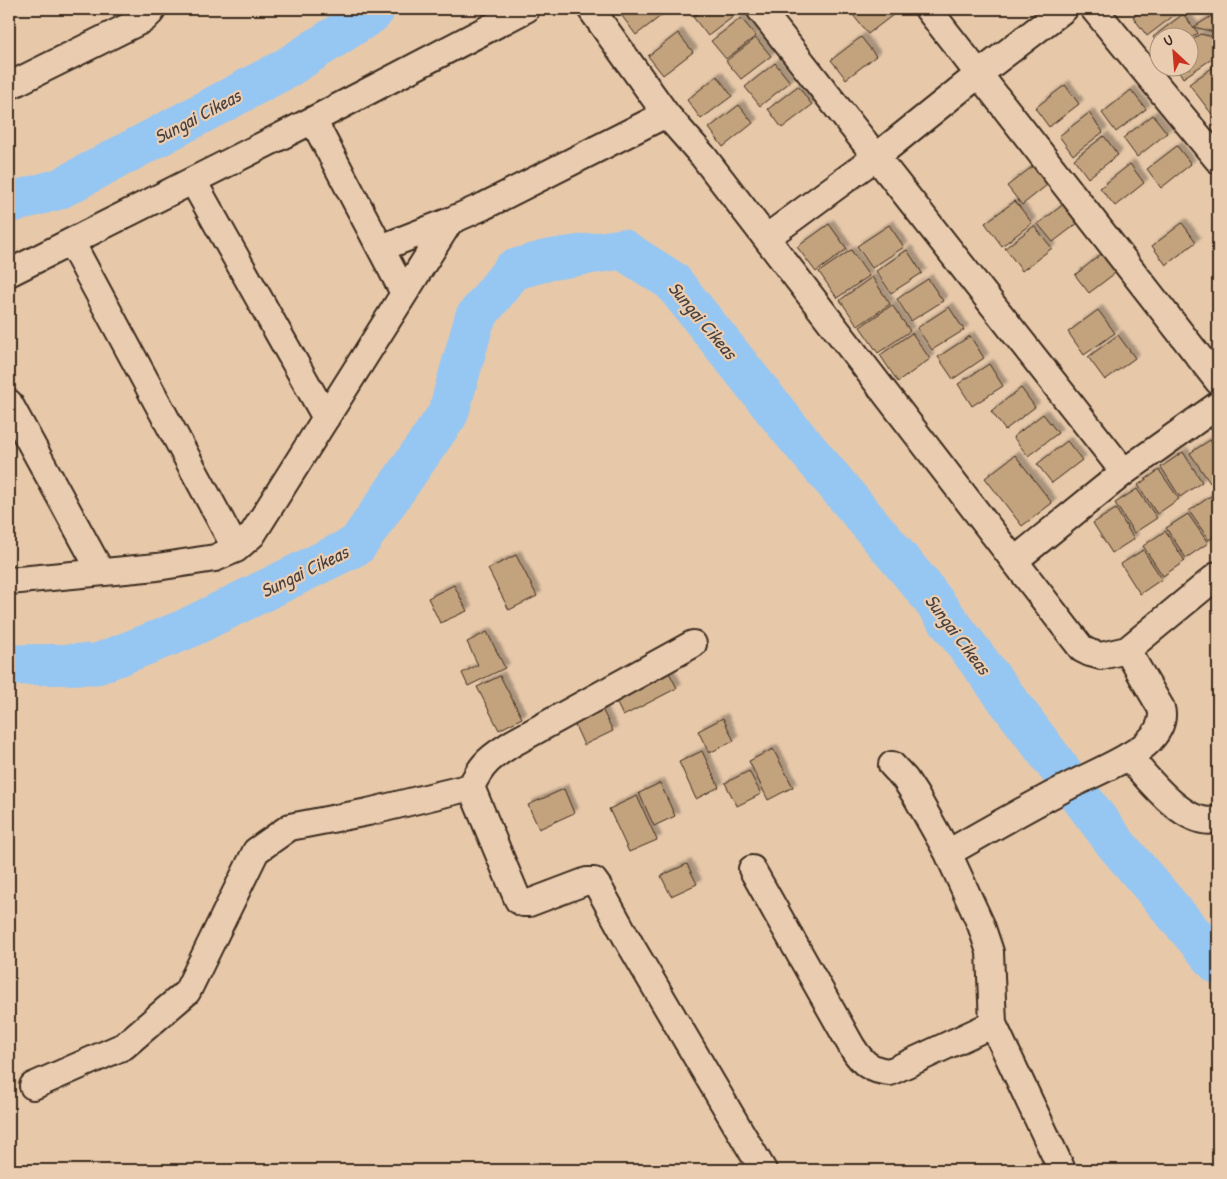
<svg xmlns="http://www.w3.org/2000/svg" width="1227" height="1179" font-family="'Patrick Hand',sans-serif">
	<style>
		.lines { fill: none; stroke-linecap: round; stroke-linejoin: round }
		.river { stroke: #96c6f2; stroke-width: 41 }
		.building { fill: #c3a37d; stroke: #3b2a1e; filter: url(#shadow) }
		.street-casing { stroke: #3b2a1e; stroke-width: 30 }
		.street { stroke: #eacdb1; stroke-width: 26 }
		.labels { text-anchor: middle; stroke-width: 4.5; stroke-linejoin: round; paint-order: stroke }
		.water-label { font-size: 19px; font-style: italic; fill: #49413e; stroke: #eacdb1 }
	</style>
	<defs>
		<filter id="shadow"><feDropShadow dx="4.5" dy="-4.5" stdDeviation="1" flood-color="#0004"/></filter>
	</defs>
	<rect width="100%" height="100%" fill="#e7c9aa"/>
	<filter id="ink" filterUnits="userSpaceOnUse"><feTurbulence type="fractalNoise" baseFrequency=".02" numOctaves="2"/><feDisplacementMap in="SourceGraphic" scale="10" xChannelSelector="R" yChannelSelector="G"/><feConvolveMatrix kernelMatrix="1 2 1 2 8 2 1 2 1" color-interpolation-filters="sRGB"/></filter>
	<g filter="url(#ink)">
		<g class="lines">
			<path class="river" d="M9 203 59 189 285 69 372 13 375 9
				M9 665 97 664 184 630 357 545 448 414 475 318 513 270 548 260 622 249 672 281 790 429 923 587 1116 844 1218 964"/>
		</g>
		<path class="building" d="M631 9H664L666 12 636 35 622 16Z
			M686 9H703L692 17Z
			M704 9H735L738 13 708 36 693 17Z
			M786 9H800L791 16Z
			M862 9H896L898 11 868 34 853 15Z
			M1144 9H1174L1177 13 1147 36 1133 17Z
			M1218 12V33L1194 27Z
			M1183 14 1198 33 1190 39V38H1160V46L1153 37Z
			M741 18 756 36 726 59 711 41Z
			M678 33 693 52 663 75 648 56Z
			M1200 34 1218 38V55L1183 78 1177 68H1190V42Z
			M861 37 876 56 846 79 831 60Z
			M756 38 771 56 741 79 726 61Z
			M775 63 790 82 760 106 745 87Z
			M1218 64V114L1214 117 1189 84Z
			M717 76 732 96 701 119 687 100Z
			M1065 85 1079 104 1049 127 1035 108Z
			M798 86 812 105 782 128 768 109Z
			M1131 90 1146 109 1116 132 1102 113Z
			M739 105 753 123 723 147 709 128Z
			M1089 113 1103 132 1073 155 1059 136Z
			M1153 115 1167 133 1137 157 1123 138Z
			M1104 136 1118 155 1088 178 1074 159Z
			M1177 146 1191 164 1161 188 1147 169Z
			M1037 163 1052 181 1022 205 1007 186Z
			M1130 164 1144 183 1115 206 1100 188Z
			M1069 200 1083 219 1053 242 1038 224Z
			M1015 201 1032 223 1002 246 985 223Z
			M1182 223 1196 242 1166 265 1152 246Z
			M829 224 847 249 816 272 797 247Z
			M889 225 904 247 872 268 857 246Z
			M1034 226 1052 248 1022 271 1005 248Z
			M851 250 869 276 837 298 819 272Z
			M907 250 922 273 891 293 876 271Z
			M1105 251 1119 270 1089 293 1075 275Z
			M872 277 890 304 858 326 840 300Z
			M928 279 943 301 911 321 897 299Z
			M892 305 910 331 878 353 860 327Z
			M949 307 964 330 932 350 917 328Z
			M1098 310 1115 333 1084 355 1068 332Z
			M912 333 930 359 898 382 880 355Z
			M1118 335 1135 358 1105 380 1088 357Z
			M970 336 984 358 953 379 938 357Z
			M989 364 1003 386 972 406 958 384Z
			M1021 388 1035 407 1005 430 991 411Z
			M1043 414 1058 433 1028 456 1013 437Z
			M1210 440 1218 452V477L1210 483 1190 453Z
			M1067 441 1082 460 1052 483 1037 464Z
			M1183 452 1202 482 1180 497 1161 467Z
			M1015 455 1052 503 1022 526 985 478Z
			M1159 470 1179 499 1157 514 1138 485Z
			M1137 489 1157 518 1134 533 1115 503Z
			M1211 496 1218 507V533L1209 540 1189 511Z
			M1116 509 1134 539 1112 553 1093 523Z
			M1188 514 1208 543 1186 558 1166 528Z
			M1165 531 1185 561 1163 576 1143 546Z
			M1143 550 1162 579 1140 594 1121 564Z
			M516 555 537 596 509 610 488 569Z
			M454 585 467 611 440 623 428 598Z
			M487 632 505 668 468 686 462 673 478 665 467 642Z
			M665 665 677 688 623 716 612 693Z
			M500 676 522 718 499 730 477 687Z
			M600 705 613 731 584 745 572 719Z
			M723 718 734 741 709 753 698 731Z
			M773 749 793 787 768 800 749 761Z
			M702 751 719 787 696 799 679 762Z
			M749 771 761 794 737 806 725 783Z
			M660 783 675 816 654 826 639 793Z
			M564 789 574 813 539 829 528 805Z
			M637 796 657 840 629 852 609 809Z
			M687 864 697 884 671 896 661 876Z"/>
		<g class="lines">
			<defs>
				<path id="street" d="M591 9 666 114 703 156 1082 649 1090 653 1101 656 1127 650 1218 575
					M760 9 1124 472
					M928 9 1218 381
					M1094 9 1218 160
					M9 86 144 19 151 12V9
					M313 120 404 293
					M193 181 326 418
					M766 238 876 157 979 74 1064 9
					M71 242 236 549
					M381 248 450 221
					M9 273 313 120 526 9
					M9 403 101 572
					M1014 561 1124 472 1218 405
					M9 581 157 567 215 558 236 549 252 535 450 221 484 206 666 114
					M1128 756C1146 776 1187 831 1218 819
					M892 765 905 779 916 796 948 853 981 925 990 952 993 1024 1062 1170
					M471 787 518 900 523 903H529L587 881H594L599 888 630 944 763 1170
					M948 853C988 830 1028 807 1069 786 1090 775 1128 760 1146 744 1156 735 1165 722 1161 708L1127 650
					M752 869 852 1047C863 1064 870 1070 890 1072L993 1024
					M33 1086 124 1046 187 992 256 851 290 827 368 812 471 787C482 763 491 757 513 743L693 644"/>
			</defs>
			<use href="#street" class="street-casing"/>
			<use href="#street" class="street"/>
		</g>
	</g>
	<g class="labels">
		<g class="water-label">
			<text transform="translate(197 116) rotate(-28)" y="7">Sungai Cikeas</text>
			<text transform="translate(703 320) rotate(50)" y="7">Sungai Cikeas</text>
			<text transform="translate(304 571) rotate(-26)" y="7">Sungai Cikeas</text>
			<text transform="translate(958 634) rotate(53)" y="7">Sungai Cikeas</text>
		</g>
	</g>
	<rect width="1227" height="1179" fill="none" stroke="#eacdb1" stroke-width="30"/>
	<rect x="15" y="15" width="1197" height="1149" fill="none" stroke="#3b2a1e" stroke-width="2" filter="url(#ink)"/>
	<g transform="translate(1174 52) rotate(334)"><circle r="24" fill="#eacdb1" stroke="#a48c76"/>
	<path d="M0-4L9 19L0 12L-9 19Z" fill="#c8321e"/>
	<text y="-8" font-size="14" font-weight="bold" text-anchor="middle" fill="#3b2a1e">U</text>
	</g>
</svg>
